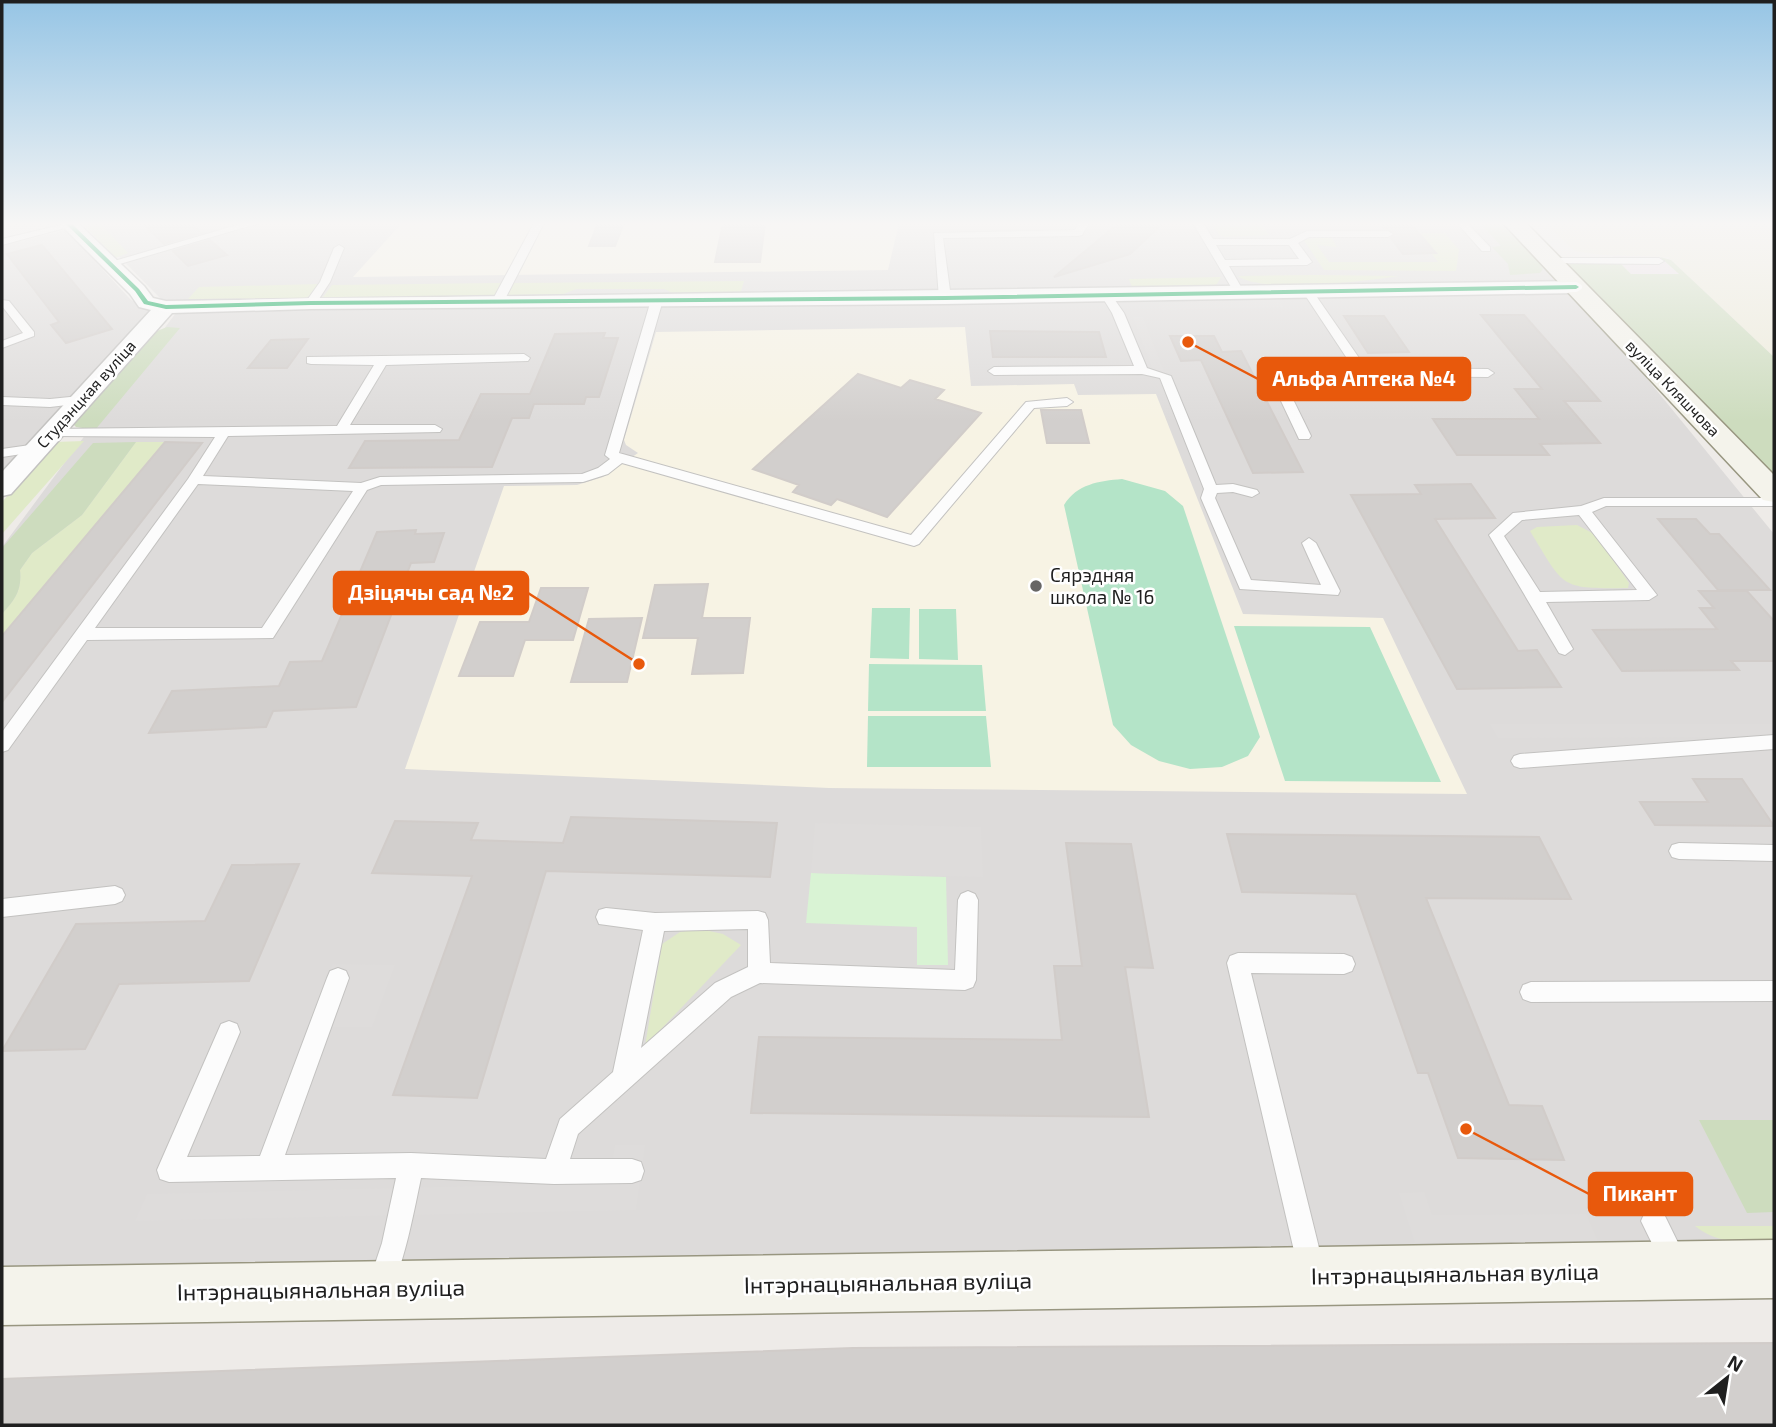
<svg xmlns="http://www.w3.org/2000/svg" width="1776" height="1427" font-family="'Exo 2',sans-serif">
	<style>
		.residential { fill: #dddbda }
		.industrial { fill: #ebe1e8 }
		.education { fill: #f7f3e4 }
		.farmland { fill: #eeecdc }
		.grass { fill: #e0eac8 }
		.forest { fill: #cddcbe }
		.park { fill: #d9f3d4 }
		.pitch { fill: #b4e4c8 }
		.parking { fill: #dedcdb }
		.building { fill: #d2cfcd; stroke: #d1ccc9; stroke-width: 2 }
		.lines { fill: none; stroke-linecap: round; stroke-linejoin: round }
		.lane-casing { stroke: #c3c2c0; stroke-width: 2 }
		.street-casing { stroke: #c3c2c0; stroke-width: 3 }
		.secondary-casing { stroke: #989680; stroke-width: 3 }
		.lane { fill: #fcfcfc; fill-rule: evenodd }
		.street { fill: #fcfcfc; fill-rule: evenodd }
		.secondary { fill: #f4f3eb; fill-rule: evenodd }
		.bus-1-casing { stroke: #fff; stroke-width: 6 }
		.bus-1 { fill: #00a651; fill-rule: evenodd }
		.poi-dot { fill: #676665; stroke: #fff; stroke-width: 2.5 }
		.labels { text-anchor: middle; stroke-width: 5; stroke-linejoin: round; paint-order: stroke }
		.far-street-label { font-size: 16px; fill: #1f1f1f; stroke: #fff }
		.poi-label { font-size: 19px; fill: #1f1f1f; stroke: #fff; text-anchor: start }
		.near-street-label { font-size: 23px; fill: #1f1f1f; stroke: #fff }
		.leader { fill: none; stroke: #e8590c; stroke-width: 2.5 }
		.callout-dot { fill: #e8590c; stroke: #fff; stroke-width: 2.5 }
		.callout { fill: #e8590c; stroke: #e8590c; stroke-width: 2.5 }
		.callout-label { font-size: 21px; text-anchor: middle; font-weight: bold; fill: #fff }
	</style>
	<rect width="100%" height="100%" fill="#eeebe8"/>
	<path class="residential" d="M86 223H1510L1572 287 1774 534V1245L2 1275V547L184 302 163 301Z
		M66 230 131 300 155 310 2 481V246Z"/>
	<path class="industrial" d="M1613 256 1660 257 1680 275 1631 274 1621 264H1566L1560 258 1614 259Z"/>
	<path class="education" d="M402 223H899L888 270 353 277Z
		M965 327 971 386 1074 384 1078 395 1156 394 1243 614 1383 618 1467 794 829 788 405 769 504 486 577 485 603 477 638 453 626 445 624 440 656 332Z"/>
	<path class="farmland" d="M1544 223H1774V357L1668 257 1602 255 1575 251Z"/>
	<path class="grass" d="M82 223H100L128 253 115 258Z
		M1212 223H1261L1269 235 1225 237 1219 235Z
		M1392 233H1445L1459 250 1456 271 1324 270 1303 239 1331 237 1337 247 1317 245 1329 262H1438L1431 253H1435L1402 247Z
		M1314 275 1399 276C1367 281 1263 294 1238 276Z
		M1221 277 1217 284 1210 286 1132 287 1129 279Z
		M744 281 740 294H674L664 289H577L564 294 508 295 513 283Z
		M502 283 496 296 323 297 332 285Z
		M319 284 310 296 304 298 188 299 199 287Z
		M84 441 2 534V502L55 442Z
		M136 442H165L2 636V614C15 599 22 591 20 570L32 553 82 515Z
		M1577 525 1596 535 1629 583 1628 588C1559 589 1565 588 1530 531L1537 527Z
		M700 929 723 934 741 945 645 1046 662 944 680 932Z
		M1695 1226H1774V1241C1744 1241 1720 1246 1695 1226Z"/>
	<path class="forest" d="M1480 223H1500L1539 262 1543 269 1540 273 1510 275 1508 264 1492 247 1501 246Z
		M1660 257 1671 260 1774 357V478L1632 334 1599 295 1566 264H1621L1631 274H1679Z
		M167 327 180 328 95 430 76 427 72 423 157 331Z
		M136 442 82 515 32 553 20 570C22 591 15 599 2 614V548L93 443Z
		M1699 1120H1774V1212L1747 1213Z"/>
	<path class="park" d="M811 873 946 877 948 965H917V927L806 923Z"/>
	<path class="pitch" d="M1122 479 1165 491 1183 506 1260 737 1248 756 1222 767 1190 769 1159 761 1131 745 1113 725 1064 505C1077 484 1099 481 1122 479Z
		M872 608H910L909 659 870 658Z
		M919 609H956L958 660 919 659Z
		M1234 626 1370 627 1441 782 1285 781Z
		M869 664 982 665 986 711H868Z
		M868 716H986L991 767H867Z"/>
	<path class="parking" d="M354 234 365 240 347 266H327L304 250Z
		M1231 247H1300L1307 257H1237Z
		M577 289H664L674 294H564Z
		M1279 300 1283 307 1162 310 1159 303Z
		M1133 317H1143L1164 372 1154 373Z
		M1490 724H1774V737L1498 738Z
		M815 823 981 827 983 877 811 873Z
		M333 964 395 965 372 1027H306Z
		M615 1145H645L636 1210 135 1221 147 1194 609 1183Z
		M1424 1192 1432 1215 1586 1214 1598 1242 1415 1243 1399 1193Z"/>
	<path class="building" d="M142 223H190L201 233 164 244Z
		M598 223H624L615 246H589Z
		M723 223H765L760 262H715Z
		M1119 223H1163L1130 254 1054 277Z
		M1379 223H1410L1436 253 1403 254 1391 238 1395 233 1384 228Z
		M210 240 227 255 188 266 173 251Z
		M42 245 112 329 66 343 51 325 59 322 7 254Z
		M1481 315H1524L1600 401H1564L1600 443 1540 444 1549 455H1457L1433 419H1539L1515 389H1542Z
		M1344 316H1384L1409 352 1368 353Z
		M990 331 1099 332 1106 357H993Z
		M605 333 603 338H618L599 397H586L584 404H534L529 418H512L492 467 349 468 365 441 459 440 481 394H530L555 334Z
		M1170 336H1214L1222 352 1241 351 1303 472 1253 473 1201 360 1181 361Z
		M308 339 287 368H248L271 340Z
		M858 374 901 388 910 380 944 390 935 399 981 413 887 517 837 499 831 505 793 492 799 485 753 469Z
		M1041 410H1081L1089 443H1047Z
		M165 442 202 443 2 702V636Z
		M1471 484 1495 518 1435 519 1518 651 1537 650 1561 687 1457 689 1351 495 1421 494 1415 485Z
		M1658 519H1696L1710 534H1719L1770 590H1718Z
		M416 530 415 534 444 533 434 562 411 563 356 707 273 711 266 727 149 733 172 691 279 686 290 662 322 661 377 532Z
		M708 584 702 618H750L743 673 692 674 698 638H643L655 585Z
		M541 588H588L573 640H525L513 676H459L480 622H529Z
		M1699 591H1747L1774 621V661H1731L1739 670 1622 671 1593 630 1717 629 1700 608H1714Z
		M642 618 627 682H571L589 619Z
		M1693 779H1742L1774 826 1655 825 1640 802H1708Z
		M571 817 777 823 770 877 546 871 477 1098 393 1095 472 876 372 873 395 821 478 823 471 840 563 843Z
		M1227 834 1539 837 1571 899 1426 898 1509 1105 1542 1106 1564 1160 1458 1158 1428 1073H1418L1356 894 1242 892Z
		M1066 843 1131 844 1153 968 1125 967 1149 1117 751 1113 759 1037 1062 1040 1054 966H1082Z
		M299 864 249 981 119 984 85 1049 2 1051 76 924 205 921 232 865Z
		M1774 1343V1425H2V1379L853 1348Z"/>
	<g class="lines">
		<defs>
			<path id="lane" d="M69 223 76 225 2 245V239Z
				M244 223H259L113 266 104 264Z
				M534 223H544L504 301 494 303 492 301Z
				M1079 223H1089L1082 235 1078 236 943 238 951 298 945 301 939 298 934 233 1075 230Z
				M1193 223H1203L1213 239H1290L1307 231H1388L1393 234 1388 237H1309L1298 243 1312 262 1307 265 1229 266 1244 292 1239 295 1234 292ZM1216 245H1289L1299 259 1225 260Z
				M1457 223H1467L1490 247V251H1482Z
				M339 245 344 248 330 282 315 305H307L305 303 320 282 334 248Z
				M1552 258H1659L1664 261 1659 264 1548 263V259Z
				M1304 290H1312L1366 368 1488 369 1494 373 1488 377 1371 376 1374 381 1368 385 1287 387 1311 436 1309 439H1299L1273 384 1275 381 1360 378 1303 292Z
				M1106 292 1110 293 1124 313 1147 368 1171 376 1216 485 1233 484 1257 490 1259 493 1252 497 1233 492 1217 493 1215 498 1251 580 1321 585 1302 543 1309 538 1316 543 1340 591 1338 595 1240 589 1201 498 1204 489 1160 378 1142 374 994 375 988 371 994 367 1134 366 1112 313 1101 295Z
				M657 297 663 300 619 453 911 535 1026 402 1067 398 1073 402 1067 406 1034 408 919 544 914 546 622 463 608 474 583 482 381 485 367 490 273 638 87 640 8 750 2 752V732L188 479 215 437 53 436 46 432 48 429 337 426 374 365 311 364 307 363V357L524 354 530 358 528 361 386 365 350 425H435L442 429 440 432 228 436 203 476 361 483 380 477 582 474 598 468 610 459 605 455 651 300ZM198 484 353 491 262 628H95Z
				M2 300 9 301 34 332V336L2 348V341L23 333 2 306Z
				M80 396 86 400 84 403 50 407 2 405V397L50 399Z
				M37 444 42 445V451L2 457V449Z
				M1604 498H1774V506H1606L1592 512 1657 595 1649 600 1546 602 1573 649 1565 655 1559 653 1489 535 1513 513 1581 506ZM1579 515 1637 590 1540 592 1504 536 1522 520Z
				M1774 735V749L1520 768 1514 766 1511 761 1514 756 1520 754Z
				M1679 843 1774 845V861L1679 859 1672 857 1669 851 1672 845Z
				M115 886 122 889 125 895 122 901 115 904 2 917V899Z
				M968 891 975 894 978 900 976 980 973 987 965 990 760 983 731 997 578 1134 570 1159H632L641 1162 644 1171 641 1180 632 1183 554 1184 421 1178C413 1216 406 1255 391 1291L382 1295 373 1291 369 1282 382 1243 396 1178 169 1182 160 1179 157 1170 221 1024 229 1021 237 1024 240 1032 187 1157 260 1156 327 978 330 971 338 968 346 971 349 978 285 1155 411 1153 546 1159 560 1119 613 1072 643 930 599 924 596 917 599 910 606 908 655 913 758 911 765 913 768 920 770 963 955 970 958 900 961 894ZM748 929V967L715 983 641 1048 664 931Z
				M1238 953 1344 954 1352 957 1355 964 1352 971 1344 974 1251 973 1324 1268 1320 1277 1311 1281 1302 1277 1298 1268 1227 963 1230 956Z
				M1774 981V1001L1531 1002 1523 999 1520 992 1523 985 1531 982Z
				M1654 1208 1663 1212 1688 1263 1684 1272 1675 1276 1666 1272 1641 1221 1645 1212Z"/>
			<path id="street" d="M59 223H78L144 286 153 298 166 301 1576 281 1583 283 1586 287 1583 291 1576 293 945 304 311 309 172 313 11 494 2 496V472L151 310 139 307 130 294Z"/>
			<path id="secondary" d="M1503 223H1526L1774 475V502L1763 500Z
				M1774 1240V1298L2 1325V1267Z"/>
		</defs>
		<use href="#lane" class="lane-casing"/>
		<use href="#street" class="street-casing"/>
		<use href="#secondary" class="secondary-casing"/>
		<use href="#lane" class="lane"/>
		<use href="#street" class="street"/>
		<use href="#secondary" class="secondary"/>
		<defs>
			<path id="bus-1" d="M65 223H71L139 289 148 301 166 305 311 301 945 296 1576 285 1579 287 1576 289 945 300 311 305 166 309 144 304 135 291Z"/>
		</defs>
		<use href="#bus-1" class="bus-1-casing"/>
		<use href="#bus-1" class="bus-1"/>
	</g>
	<linearGradient id="sky" x2="0" y2="1"><stop stop-color="#96c5e5"/><stop offset="0.53" stop-color="#f7f6f5"/><stop offset="1" stop-color="#f7f6f5" stop-opacity="0"/></linearGradient>
	<rect width="1776" height="422" fill="url(#sky)"/>
	<circle class="poi-dot" cx="1036" cy="586" r="7"/>
	<g class="labels">
		<g class="far-street-label">
			<text transform="translate(1673 388) rotate(46)" y="6">вуліца Кляшчова</text>
			<text transform="translate(86 394) rotate(-48)" y="6">Студэнцкая вуліца</text>
		</g>
		<g class="poi-label">
			<text x="1050" y="582">Сярэдняя<tspan x="1050" dy="22">школа № 16</tspan></text>
		</g>
		<g class="near-street-label">
			<text transform="translate(1455 1274) rotate(-1)" y="8">Інтэрнацыянальная вуліца</text>
			<text transform="translate(888 1283) rotate(-1)" y="8">Інтэрнацыянальная вуліца</text>
			<text transform="translate(321 1290) rotate(-1)" y="8">Інтэрнацыянальная вуліца</text>
		</g>
	</g>
	<path class="leader" d="M1188 342L1258 379M639 664L528 593M1466 1129L1589 1194"/>
	<g class="callout-dot">
		<circle cx="1188" cy="342" r="7"/>
		<circle cx="639" cy="664" r="7"/>
		<circle cx="1466" cy="1129" r="7"/>
	</g>
	<g class="callout">
		<rect x="1258" y="358" width="212" height="42" rx="7"/>
		<rect x="334" y="572" width="194" height="42" rx="7"/>
		<rect x="1589" y="1173" width="103" height="42" rx="7"/>
	</g>
	<g class="callout-label">
		<text x="1364" y="386">Альфа Аптека №4</text>
		<text x="431" y="600">Дзіцячы сад №2</text>
		<text x="1640" y="1201">Пикант</text>
	</g>
	<rect width="1776" height="1427" fill="none" stroke="#1f1f1f" stroke-width="7"/>
	<g transform="translate(1727 1378) rotate(30)" stroke="#ffffff" stroke-width="5" paint-order="stroke">
	<path d="M0-5L12 26L0 18L-12 26Z" fill="#1f1f1f"/>
	<text y="-10" font-size="19" font-weight="bold" text-anchor="middle" fill="#1f1f1f">N</text>
	</g>
</svg>
